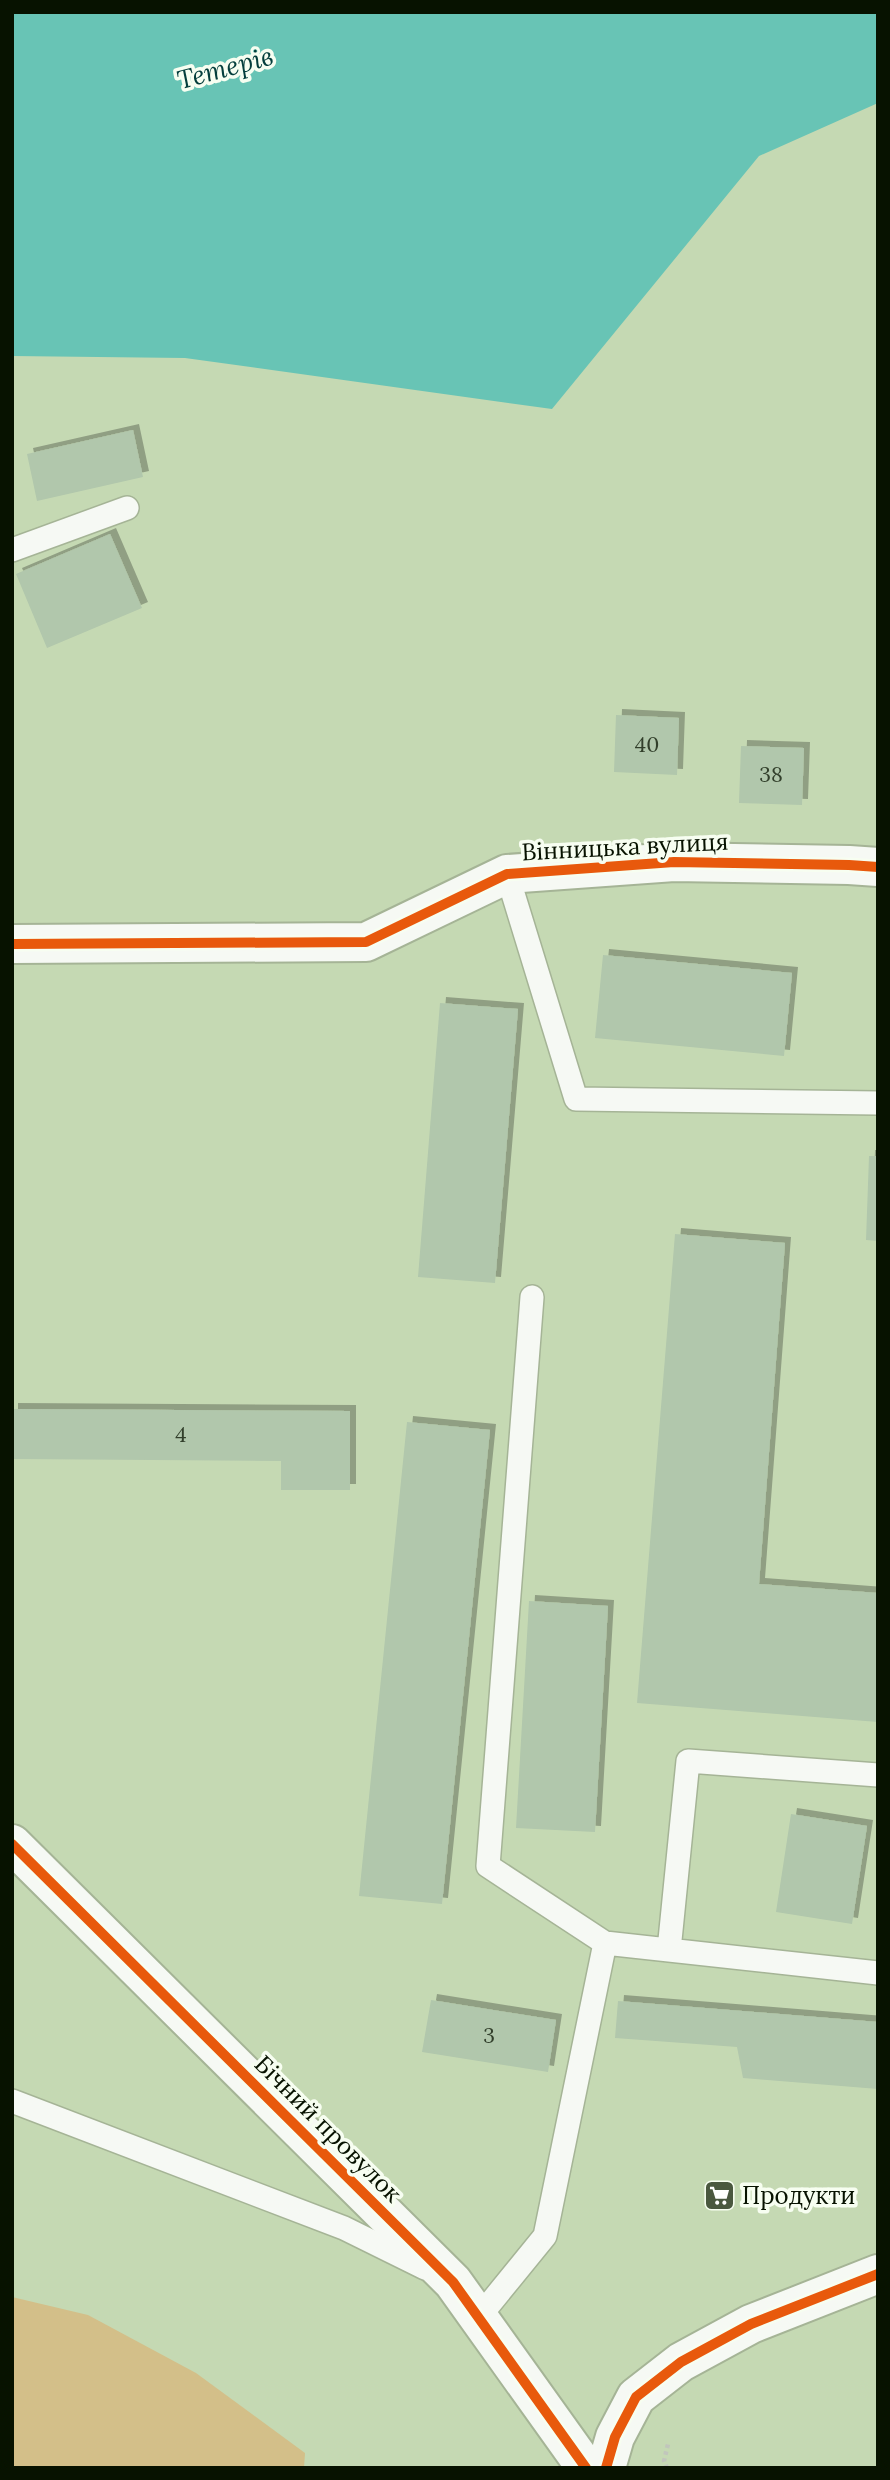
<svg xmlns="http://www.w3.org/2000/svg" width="890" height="2480" font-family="Lora,serif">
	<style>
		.green { fill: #d3bf89 }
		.water { fill: #68c4b5 }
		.building { fill: #b1c7ac; filter: url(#shadow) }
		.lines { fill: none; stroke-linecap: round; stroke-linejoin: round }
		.service-casing { stroke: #a5b496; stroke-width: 26 }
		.minor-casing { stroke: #a5b496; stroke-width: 42 }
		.path { stroke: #c1c6bc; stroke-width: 4.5; stroke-dasharray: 3.5 3.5; stroke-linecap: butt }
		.service { stroke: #f6f9f4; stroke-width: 23 }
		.minor { stroke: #f6f9f4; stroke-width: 38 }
		.cycleway-casing { stroke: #f7fef1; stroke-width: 15 }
		.cycleway { stroke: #e8590c; stroke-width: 10 }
		.labels { text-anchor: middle; stroke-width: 7; stroke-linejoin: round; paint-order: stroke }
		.number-label { font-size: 21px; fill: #323f2b }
		.street-label { font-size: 24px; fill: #071200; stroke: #f7fef1 }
		.poi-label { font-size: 24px; fill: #071200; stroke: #f7fef1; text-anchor: start }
		.water-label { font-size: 26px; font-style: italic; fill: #043e3c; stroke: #f7fef1 }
	</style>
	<defs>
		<filter id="shadow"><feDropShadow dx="6" dy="-6" stdDeviation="0" flood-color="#0004"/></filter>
	</defs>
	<rect width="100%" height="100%" fill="#c5d9b3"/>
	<path class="green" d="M12 2297 88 2315 196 2373 305 2453 304 2468H12Z"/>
	<path class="water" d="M12 12H878V103L759 156 552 409 185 358 12 356Z"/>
	<path class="building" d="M133 430 143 477 37 501 27 454Z
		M110 534 142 608 47 648 16 574Z
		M616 715 679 718 677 775 614 772Z
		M741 746 804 748 802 805 739 803Z
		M603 955 792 973 784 1056 595 1038Z
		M440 1003 518 1009 495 1283 418 1277Z
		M869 1156H878V1241L866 1240Z
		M675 1234 785 1243 759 1584 878 1593V1722L637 1703Z
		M12 1409 350 1411V1490H281V1461L12 1459Z
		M407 1422 490 1430 442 1904 359 1896Z
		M529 1601 608 1606 595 1832 516 1828Z
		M791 1814 867 1826 852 1924 776 1912Z
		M431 2000 556 2020 548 2072 422 2052Z
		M618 2001 878 2022V2089L743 2078 737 2047 615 2038Z"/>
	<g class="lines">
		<defs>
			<path id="service" d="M12 550 127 508
				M507 874 576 1099 878 1103
				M532 1297 488 1866 605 1943
				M669 1950 688 1761 878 1775
				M12 2101 344 2228 425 2268
				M479 2317 545 2236 605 1943 878 1973"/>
			<path id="minor" d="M12 944 366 942 507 874 674 862 849 865 878 867
				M12 1844 453 2282 586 2468
				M606 2468 615 2437 636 2397 681 2362 751 2324 878 2274"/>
		</defs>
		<use href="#service" class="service-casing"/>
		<use href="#minor" class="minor-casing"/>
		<path class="path" d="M667 2468 664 2461 668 2444"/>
		<use href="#service" class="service"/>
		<use href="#minor" class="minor"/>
		<defs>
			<path id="cycleway" d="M12 944 366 942 507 874 674 862 849 865 878 867
				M12 1844 453 2282 586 2468
				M606 2468 615 2437 636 2397 681 2362 751 2324 878 2274"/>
		</defs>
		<use href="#cycleway" class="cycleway-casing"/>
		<use href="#cycleway" class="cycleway"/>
	</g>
	<defs>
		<symbol id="supermarket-square" viewBox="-11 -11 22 22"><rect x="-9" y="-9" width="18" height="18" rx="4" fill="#4a583f" stroke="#f7fef1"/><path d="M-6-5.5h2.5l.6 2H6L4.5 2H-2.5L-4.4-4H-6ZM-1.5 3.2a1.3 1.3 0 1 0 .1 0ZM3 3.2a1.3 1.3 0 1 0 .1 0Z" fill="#fff"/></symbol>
	</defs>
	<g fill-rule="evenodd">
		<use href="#supermarket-square" x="702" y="2178" width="35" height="35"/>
	</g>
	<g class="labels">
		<g class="number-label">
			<text x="647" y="752">40</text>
			<text x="771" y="782">38</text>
			<text x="181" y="1442">4</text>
			<text x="489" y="2043">3</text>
		</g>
		<g class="street-label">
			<text transform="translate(625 847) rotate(-3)" y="8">Вінницька вулиця</text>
			<text transform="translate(328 2129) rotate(45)" y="8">Бічний провулок</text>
		</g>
		<g class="poi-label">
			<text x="742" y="2204">Продукти</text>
		</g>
		<g class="water-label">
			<text transform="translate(225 68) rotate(-15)" y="9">Тетерів</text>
		</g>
	</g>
	<rect width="890" height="2480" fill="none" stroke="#071200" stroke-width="28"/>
</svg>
